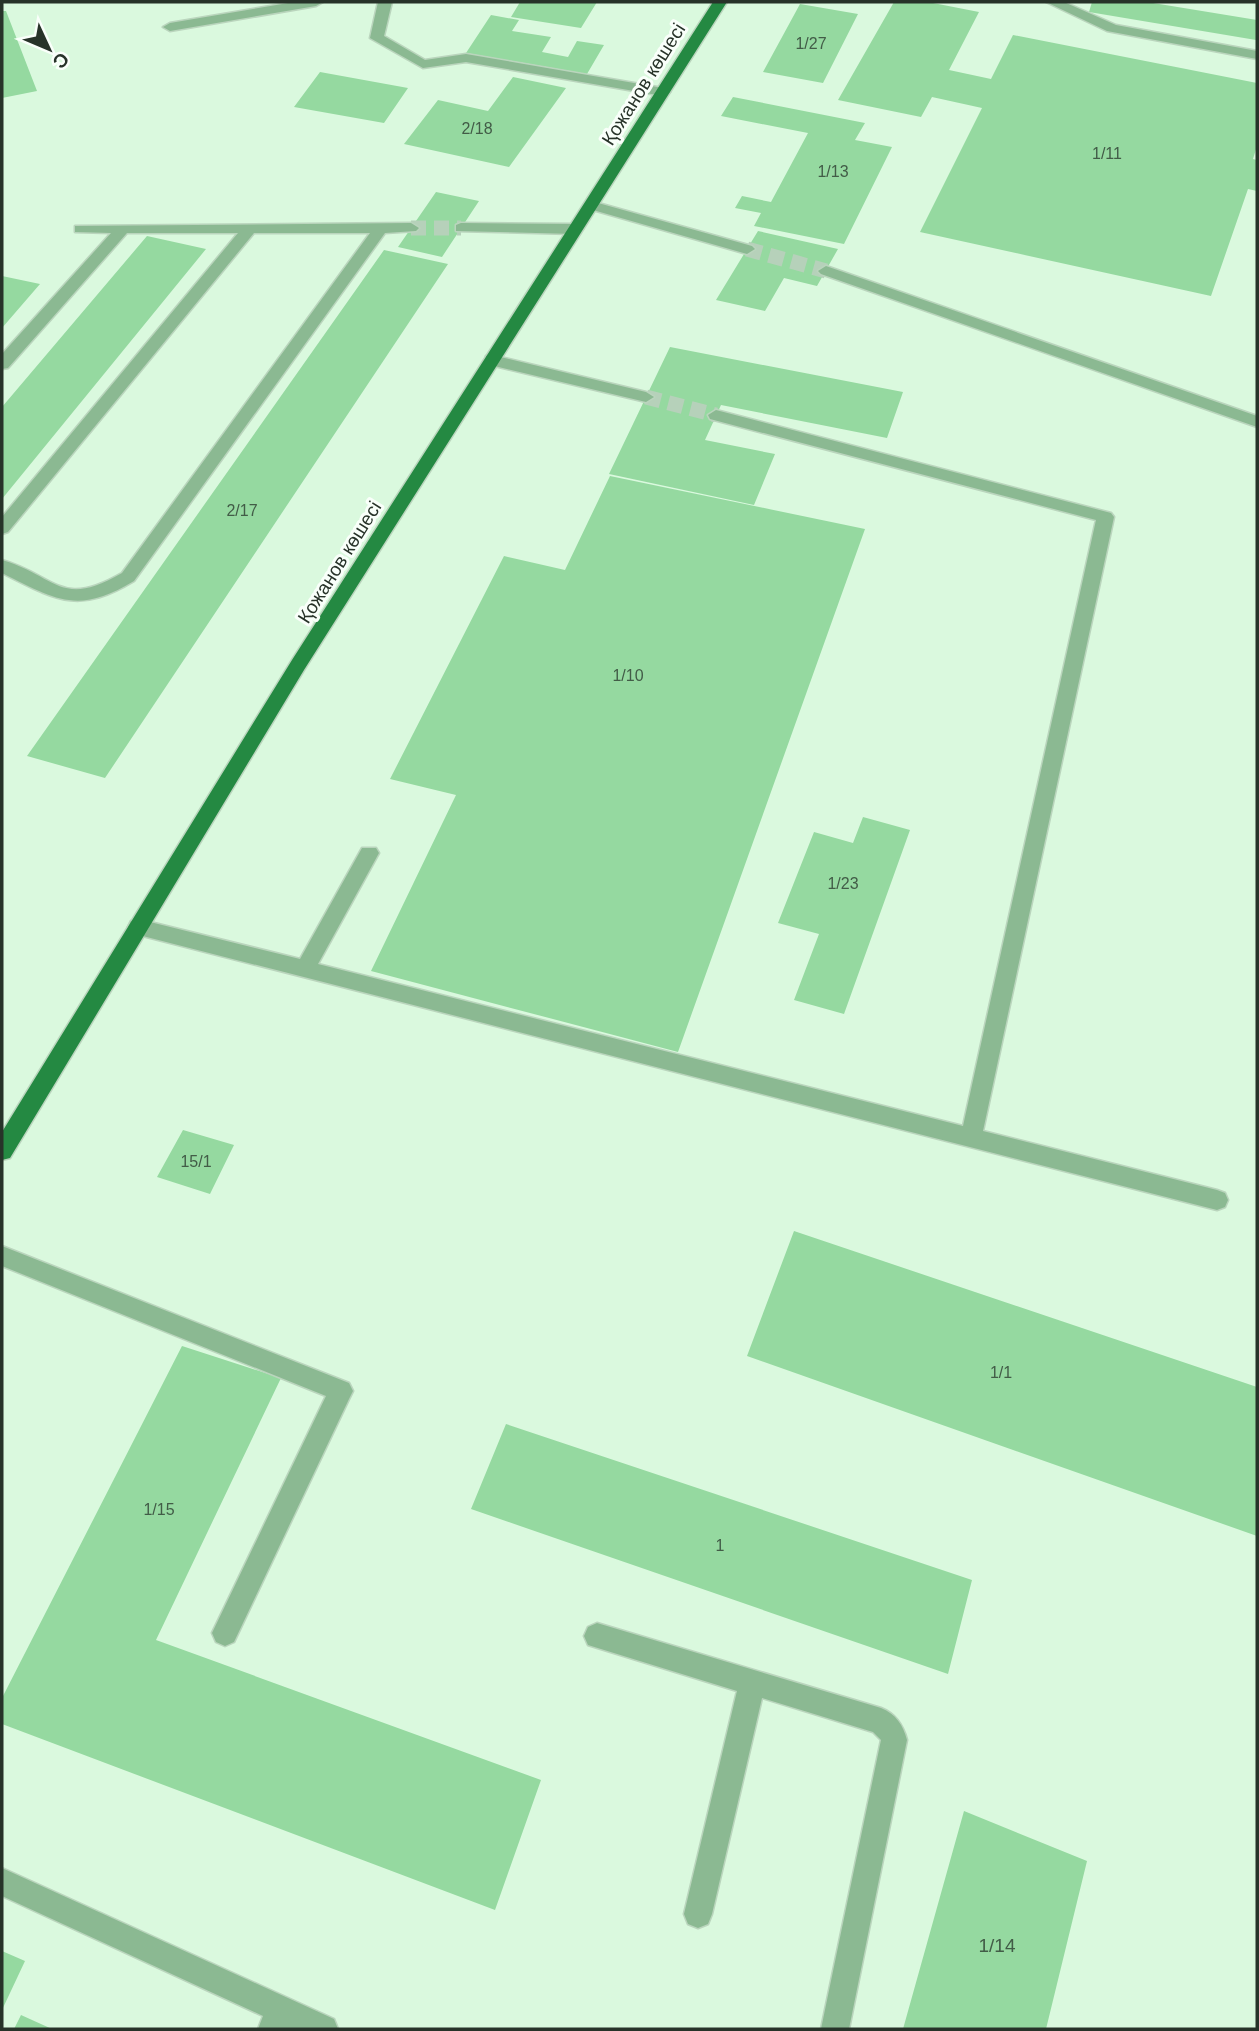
<svg xmlns="http://www.w3.org/2000/svg" width="1259" height="2031" font-family="Helvetica,sans-serif">
	<style>
		.building { fill: #95d9a0 }
		.lines { fill: none; stroke-linecap: round; stroke-linejoin: round }
		.minor-tunnel { stroke: #b6d1ba; stroke-width: 15; stroke-dasharray: 15 8; stroke-linecap: butt }
		.minor-casing { stroke: #bad5bd; stroke-width: 3 }
		.major-casing { stroke: #bad5bd; stroke-width: 3 }
		.minor { fill: #8bb992; fill-rule: evenodd }
		.major { fill: #248942; fill-rule: evenodd }
		.labels { text-anchor: middle; stroke-width: 6; stroke-linejoin: round; paint-order: stroke }
		.number-label { font-size: 16px; fill: #425c47 }
		.street-label { font-size: 19px; fill: #273329; stroke: #f9fffa }
		.near-number-label { font-size: 19px; fill: #425c47 }
	</style>
	<rect width="100%" height="100%" fill="#daf9de"/>
	<path class="building" d="M520 2H597L581 28 511 17Z
		M894 2H928L979 12 949 70 991 79 1013 35 1257 83V146L1253 159 1257 160V191L1248 189 1211 296 920 232 982 108 932 97 921 117 838 100Z
		M1092 2H1147L1257 20V34L1256 40 1089 12Z
		M800 4 858 14 823 83 763 72Z
		M2 11H6L37 91 2 98Z
		M491 15 519 20 512 31 551 37 542 52 568 57 577 41 604 45 587 74 466 53Z
		M320 72 408 88 384 123 294 107Z
		M513 77 566 88 509 167 404 144 438 100 488 111Z
		M733 97 865 123 855 140 892 147 844 244 754 226 761 213 735 208 742 196 771 202 808 133 721 116Z
		M436 192 479 201 442 257 398 247Z
		M758 231 838 249 817 286 784 278 765 311 716 300Z
		M147 236 206 249 2 499V407Z
		M384 250 448 264 105 778 27 756Z
		M2 276 40 284 2 328Z
		M670 347 903 392 887 438 721 405 705 440 775 454 754 505 609 474Z
		M610 476 865 529 678 1052 371 971 456 795 390 779 504 556 565 570Z
		M863 817 910 830 844 1014 794 1000 819 934 778 923 814 832 853 843Z
		M183 1130 234 1145 210 1194 157 1177Z
		M794 1231 1257 1387V1536L747 1356Z
		M182 1346 281 1378 156 1640 541 1780 495 1910 2 1724V1698Z
		M506 1424 972 1580 948 1674 471 1509Z
		M964 1811 1087 1861 1046 2029H903Z
		M2 1951 25 1961 2 2010Z
		M21 2015 52 2029H14Z"/>
	<g class="lines">
		<path class="minor-tunnel" d="M411 228H461
			M747 249 826 271
			M646 397 716 415"/>
		<defs>
			<path id="minor" d="M294 2H323L316 6 170 31 163 27 170 23Z
				M378 2H392L384 36 425 60 466 54 663 88 670 92 663 96 466 62 423 68 370 38Z
				M1046 2H1064L1116 25 1257 51V59L1107 31Z
				M591 201 752 246 755 249 747 254 586 208 584 205Z
				M411 223 419 228 416 231 385 233 134 581C78 615 56 600 2 573V560C57 576 60 609 122 573L370 233H254L8 532 2 534V517L238 233H127L8 368 2 369V354L111 233 75 232V226Z
				M461 223 575 224 583 229 575 234 456 231V225Z
				M826 266 1257 416V427L821 274 818 271Z
				M492 355 646 392 654 397 646 402 486 364V356Z
				M716 410 1111 513 1114 517 983 1131 1217 1190 1225 1193 1228 1200 1225 1207 1217 1210 131 933 128 927 131 921 138 919 300 959 362 848H376L379 853 318 964 963 1126 1096 520 710 419 708 415Z
				M2 1246 349 1383 353 1391 349 1399 234 1642 225 1646 216 1642 212 1633 326 1396 2 1266Z
				M597 1623 881 1708C896 1714 903 1725 907 1740L849 2029H821L881 1740 873 1732 762 1698 712 1914 708 1924 698 1928 688 1924 684 1914 737 1691 588 1645 584 1636 588 1627Z
				M2 1868 334 2019 338 2029H258L263 2016 2 1896Z"/>
			<path id="major" d="M713 2H727L304 670 10 1158 2 1160V1132L292 660Z"/>
		</defs>
		<use href="#minor" class="minor-casing"/>
		<use href="#major" class="major-casing"/>
		<use href="#minor" class="minor"/>
		<use href="#major" class="major"/>
	</g>
	<g class="labels">
		<g class="number-label">
			<text x="811" y="49">1/27</text>
			<text x="477" y="134">2/18</text>
			<text x="1107" y="159">1/11</text>
			<text x="833" y="177">1/13</text>
			<text x="242" y="516">2/17</text>
			<text x="628" y="681">1/10</text>
			<text x="843" y="889">1/23</text>
			<text x="196" y="1167">15/1</text>
			<text x="1001" y="1378">1/1</text>
			<text x="159" y="1515">1/15</text>
			<text x="720" y="1551">1</text>
		</g>
		<g class="street-label">
			<text transform="translate(643 84) rotate(-58)" y="7">Қожанов көшесі</text>
			<text transform="translate(339 562) rotate(-58)" y="7">Қожанов көшесі</text>
		</g>
		<g class="near-number-label">
			<text x="997" y="1952">1/14</text>
		</g>
	</g>
	<rect width="1259" height="2031" fill="none" stroke="#273329" stroke-width="7"/>
	<g transform="translate(49 49) rotate(134)" stroke="#f9fffa" stroke-width="5" paint-order="stroke">
	<path d="M0-5L12 26L0 18L-12 26Z" fill="#273329"/>
	<text y="-10" font-size="19" font-weight="bold" text-anchor="middle" fill="#273329">С</text>
	</g>
</svg>
